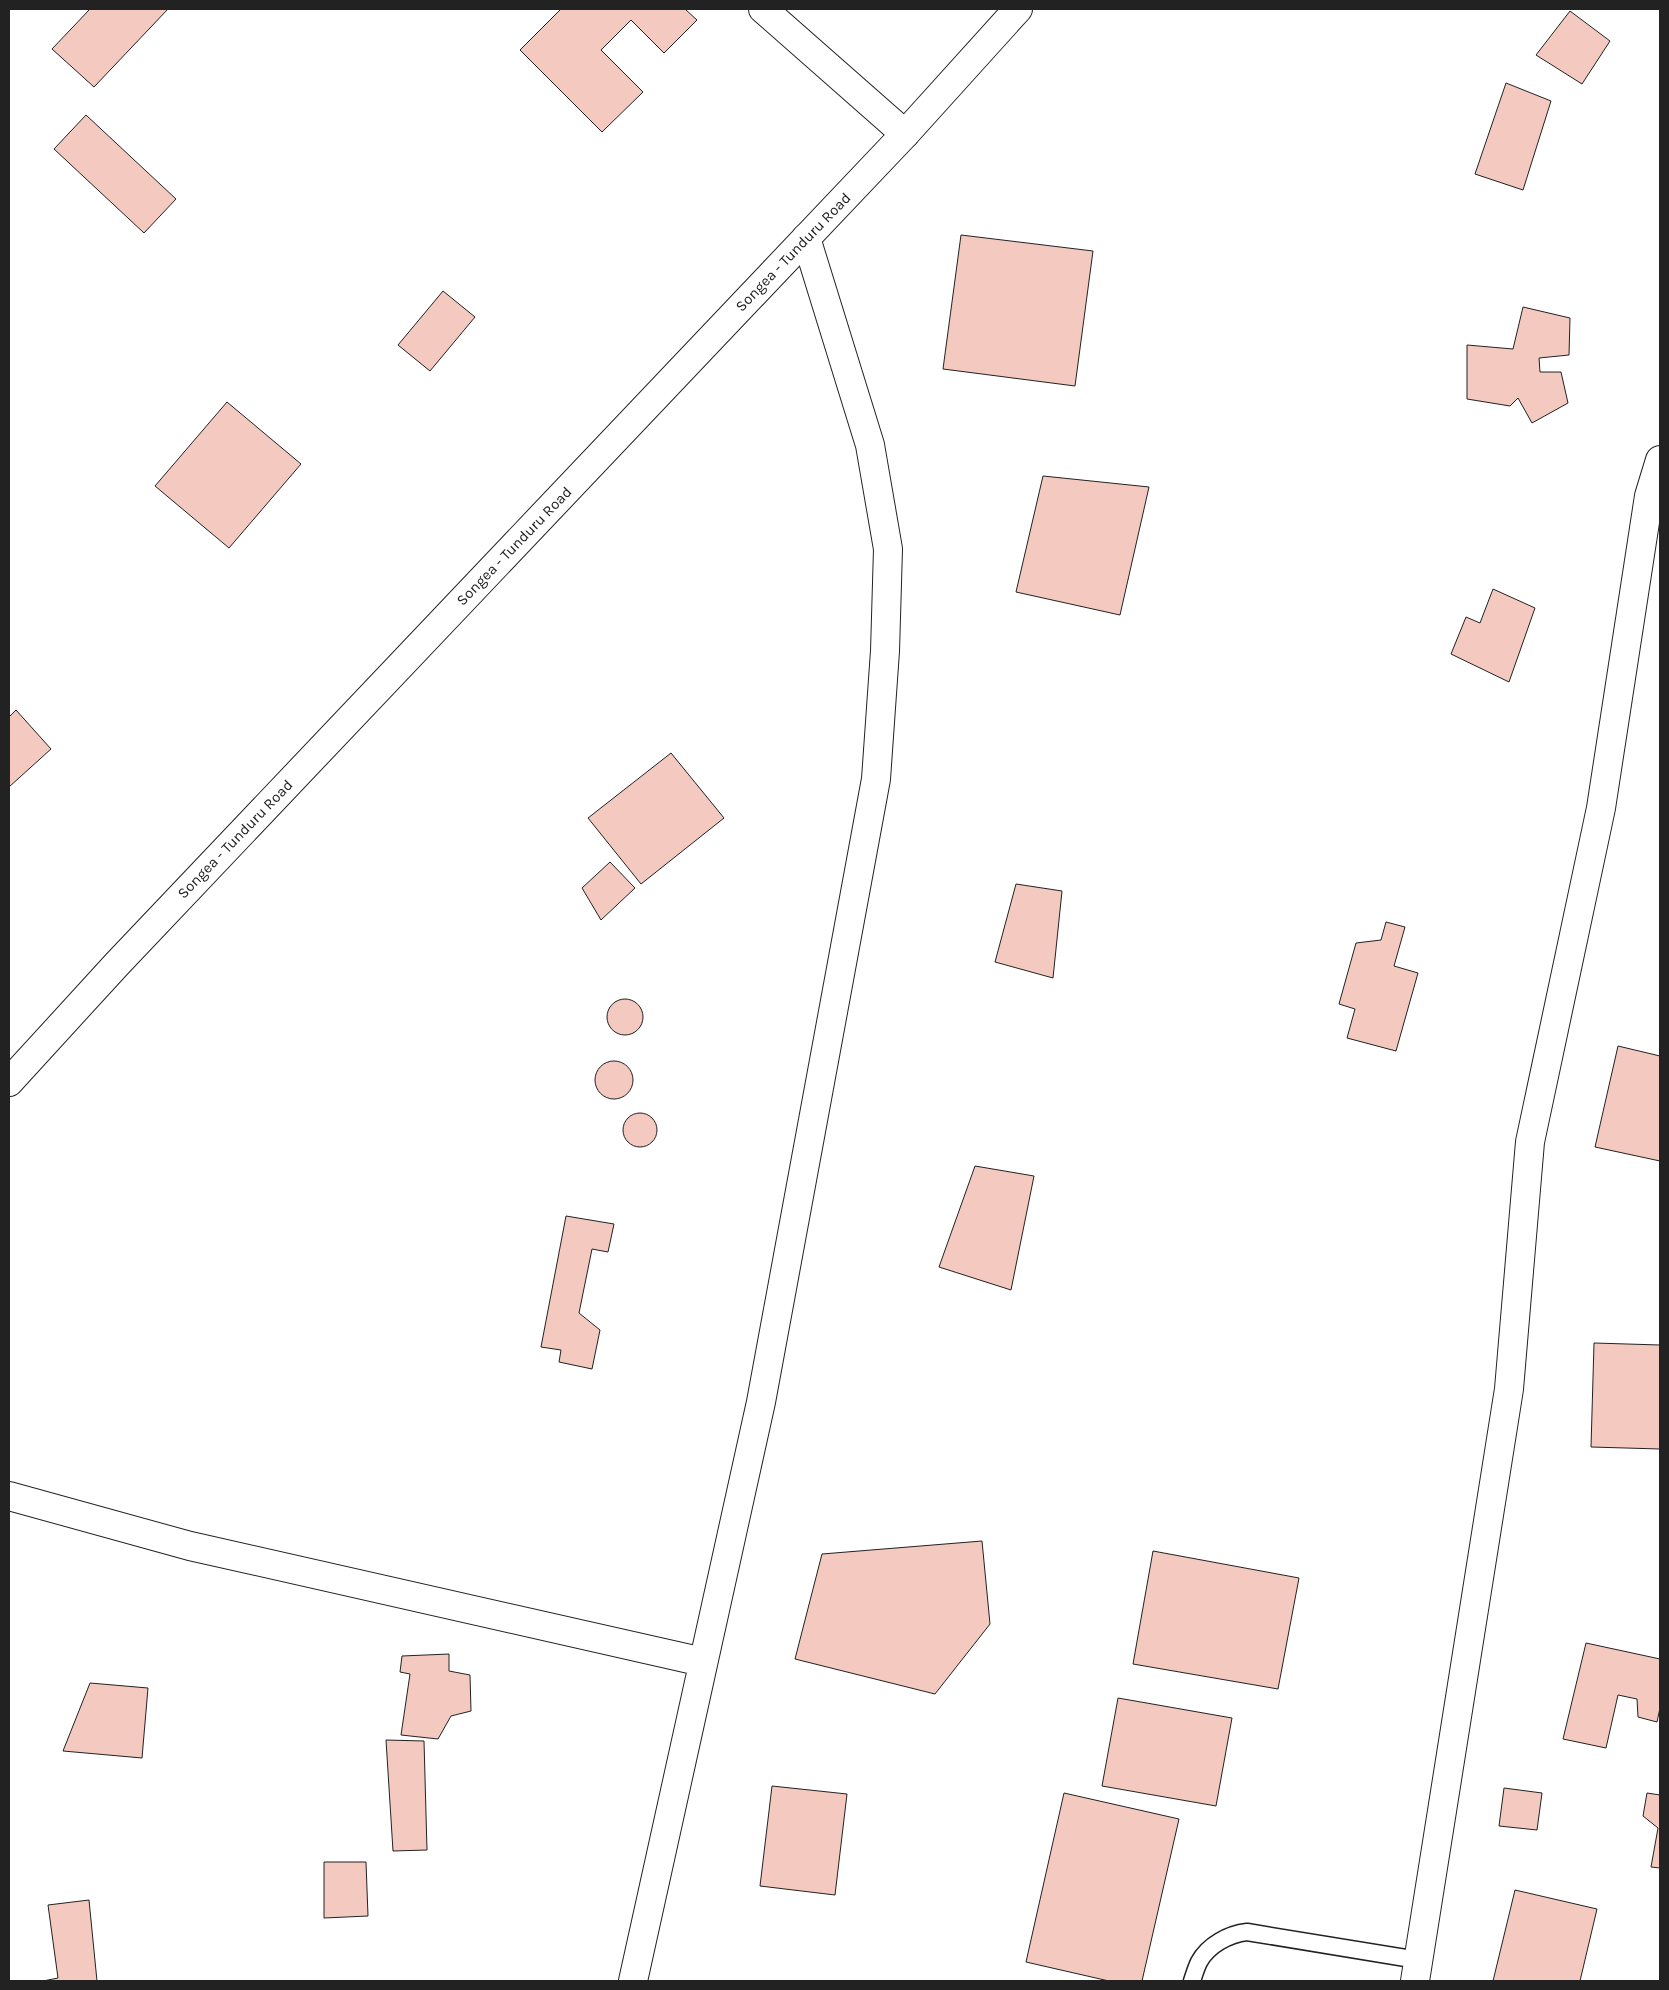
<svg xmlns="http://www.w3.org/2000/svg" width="1669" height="1990" font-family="Karla,sans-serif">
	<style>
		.building { fill: #f3c9c0; stroke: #222 }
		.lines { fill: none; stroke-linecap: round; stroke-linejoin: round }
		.service-casing { stroke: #222; stroke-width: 19 }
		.minor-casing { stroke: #222; stroke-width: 30 }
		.trunk-casing { stroke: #222; stroke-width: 30 }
		.service { stroke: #fff; stroke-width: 16 }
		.minor { stroke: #fff; stroke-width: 28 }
		.trunk { stroke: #fff; stroke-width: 28 }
		.labels { text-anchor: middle; stroke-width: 4; stroke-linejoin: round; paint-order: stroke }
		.street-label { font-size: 15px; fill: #222; stroke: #fff }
	</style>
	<rect width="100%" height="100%" fill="#fff"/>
	<path class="building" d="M90 9H168L94 87 52 49Z
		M561 9H685L697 20 664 53 631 20 601 50 643 92 602 132 520 50Z
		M1570 11 1610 41 1582 84 1536 55Z
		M1506 83 1551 101 1523 190 1475 174Z
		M86 115 176 199 144 233 54 149Z
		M961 235 1093 251 1075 386 943 369Z
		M443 291 475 317 430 371 398 345Z
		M1523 307 1570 318 1569 355 1539 358 1540 372H1561L1568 403 1532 423 1518 398 1510 406 1467 399V345L1513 349Z
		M227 402 301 464 229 548 155 486Z
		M1043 476 1149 487 1120 615 1016 592Z
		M1493 589 1535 608 1509 682 1451 654 1466 617 1480 623Z
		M16 710 51 749 9 787V717Z
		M671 753 724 818 641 884 588 818Z
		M610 862 635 888 601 920 582 888Z
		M1016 884 1062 891 1053 978 995 962Z
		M1386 922 1405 927 1394 966 1418 973 1396 1051 1347 1038 1355 1009 1339 1004 1356 943 1381 940Z
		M607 1017a18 18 0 1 1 36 0a18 18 0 1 1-36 0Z
		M1618 1046 1660 1056V1161L1595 1147Z
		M595 1080a19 19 0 1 1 38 0a19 19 0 1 1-38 0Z
		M623 1130a17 17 0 1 1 34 0a17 17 0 1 1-34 0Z
		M975 1166 1034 1176 1011 1290 939 1267Z
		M566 1216 614 1224 608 1252 592 1249 579 1313 600 1330 592 1369 559 1362 561 1350 541 1347Z
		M1594 1343 1660 1345V1449L1591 1447Z
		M982 1541 990 1624 935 1694 795 1659 822 1554Z
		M1153 1551 1299 1578 1278 1689 1133 1664Z
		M1586 1643 1660 1659V1708L1657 1722 1638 1717 1637 1699 1618 1695 1606 1748 1563 1739Z
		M449 1654V1671L470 1675 471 1711 451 1716 438 1739 401 1735 410 1674 400 1672 402 1656Z
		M90 1683 148 1688 142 1758 63 1751Z
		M1118 1698 1232 1718 1216 1806 1102 1786Z
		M386 1740 424 1741 427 1850 393 1851Z
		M772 1786 847 1794 835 1895 760 1886Z
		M1504 1788 1542 1793 1537 1830 1499 1826Z
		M1064 1793 1179 1819 1142 1981H1109L1026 1962Z
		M1647 1793 1660 1795V1868L1651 1867 1658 1828 1643 1816Z
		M324 1862H366L368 1916 324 1918Z
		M1515 1890 1597 1909 1580 1981H1493Z
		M89 1900 97 1981H43L58 1978 48 1905Z"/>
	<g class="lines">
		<defs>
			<path id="service" d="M1192 1981C1194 1975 1196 1968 1199 1962 1208 1945 1229 1934 1247 1932L1418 1960"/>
			<path id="minor" d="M763 9 905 134
				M9 1496 190 1546 703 1662
				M633 1981 761 1402 876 779 885 651 888 549 870 445 806 238
				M1415 1981 1509 1389 1530 1142 1601 808 1649 496 1660 460"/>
			<path id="trunk" d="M9 1082 117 964 905 134 1018 9"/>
		</defs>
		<use href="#service" class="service-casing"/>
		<use href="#minor" class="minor-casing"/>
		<use href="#trunk" class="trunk-casing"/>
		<use href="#service" class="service"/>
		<use href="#minor" class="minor"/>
		<use href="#trunk" class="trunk"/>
	</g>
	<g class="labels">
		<g class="street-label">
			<text transform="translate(793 252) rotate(-46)" y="5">Songea - Tunduru Road</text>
			<text transform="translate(514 546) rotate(-46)" y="5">Songea - Tunduru Road</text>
			<text transform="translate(235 839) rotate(-46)" y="5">Songea - Tunduru Road</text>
		</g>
	</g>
	<rect width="1669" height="1990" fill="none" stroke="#222222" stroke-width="20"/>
</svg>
